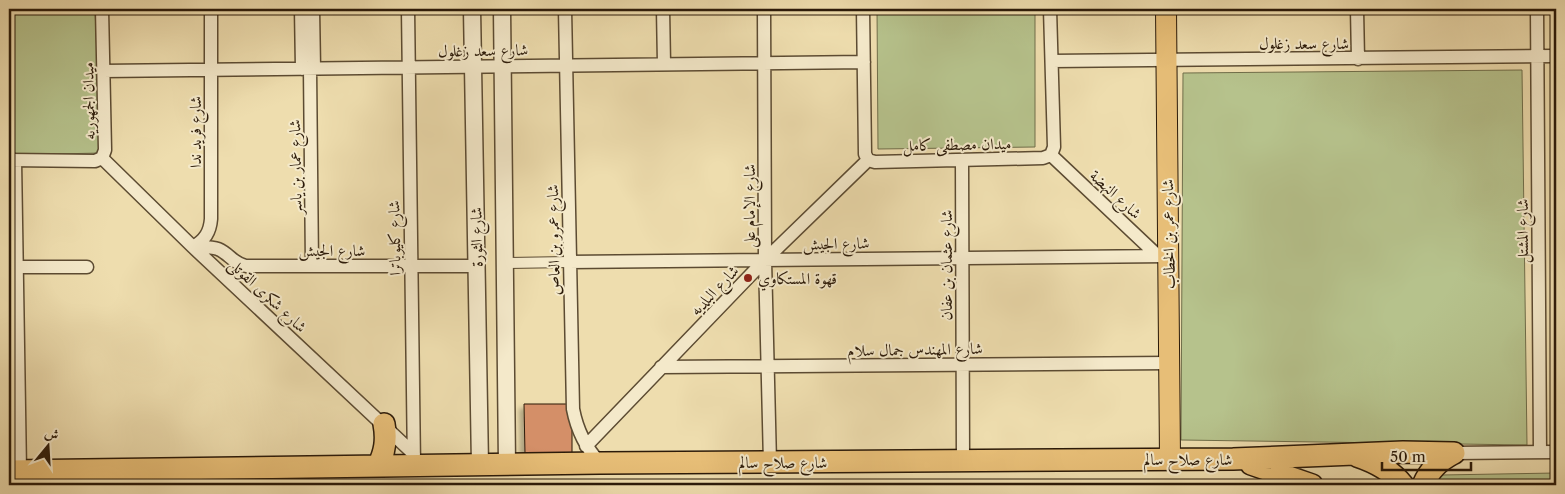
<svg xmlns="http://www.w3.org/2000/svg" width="1565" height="494" font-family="'Libre Caslon Text',Amiri,serif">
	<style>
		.green { fill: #b6c28c; stroke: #706e4a }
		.building { fill: #d48f67; stroke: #2b1a09; filter: url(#shadow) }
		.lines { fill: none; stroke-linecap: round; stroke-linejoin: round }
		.pedestrian-casing { stroke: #5c4b32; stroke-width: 12 }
		.minor-casing { stroke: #5c4b32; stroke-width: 15 }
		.tertiary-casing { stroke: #5c4b32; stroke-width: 19 }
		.primary-casing { stroke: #2b1a09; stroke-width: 22 }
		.trunk-casing { stroke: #2b1a09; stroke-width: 24 }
		.pedestrian { stroke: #f4e9ca; stroke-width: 10 }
		.minor { stroke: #f4e9ca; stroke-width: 12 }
		.tertiary { stroke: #f4e9ca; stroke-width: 16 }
		.primary { stroke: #e7be77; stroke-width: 20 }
		.trunk { stroke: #e7be77; stroke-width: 21 }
		.poi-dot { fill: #8f2418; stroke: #f4e9ca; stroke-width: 2 }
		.labels { text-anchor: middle; stroke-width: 4; stroke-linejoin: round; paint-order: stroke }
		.street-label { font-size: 16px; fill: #2b1a09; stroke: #f4e9ca }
		.poi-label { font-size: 16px; fill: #2b1a09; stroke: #f4e9ca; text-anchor: start }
	</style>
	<defs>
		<filter id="shadow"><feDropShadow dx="-4.5" dy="4.5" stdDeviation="2.5" flood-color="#0004"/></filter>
	</defs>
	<rect width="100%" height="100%" fill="#eeddae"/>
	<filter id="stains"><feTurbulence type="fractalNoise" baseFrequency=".004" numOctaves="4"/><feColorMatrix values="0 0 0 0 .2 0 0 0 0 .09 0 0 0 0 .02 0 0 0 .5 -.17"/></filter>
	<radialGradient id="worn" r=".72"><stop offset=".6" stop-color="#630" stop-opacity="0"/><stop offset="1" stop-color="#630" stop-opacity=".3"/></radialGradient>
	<path class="green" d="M9 9H95L101 153 9 155Z
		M877 9H1035V147L878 149Z
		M1522 70 1527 445 1181 440 1183 73Z
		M1556 473V485H1436L1441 475Z"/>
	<path class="building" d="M9 274H11L16 436H9Z
		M524 404H572V453L525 454Z"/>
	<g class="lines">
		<defs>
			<path id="pedestrian" d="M505 263 569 262"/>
			<path id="minor" d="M301 9 302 69
				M313 9 314 68
				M408 9 414 466
				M565 9 573 409C577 430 585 447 600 463
				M663 9 664 64
				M764 9 765 260 770 463
				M863 9 865 154 868 160 875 162 1043 158 1051 155 1054 147 1050 9
				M1357 9 1358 59
				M1537 9 1540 452
				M1052 61 1556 56
				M310 68 312 266
				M103 71 864 62
				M1051 155 1158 256
				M102 158 193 247 414 454
				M9 160 95 161 102 158 105 150 102 9
				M15 160 20 471
				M962 160 963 461
				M193 247C201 247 211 246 218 249 230 254 232 263 246 266H477
				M193 247C205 240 210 232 211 219V9
				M569 262 1168 256
				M9 267H87
				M661 367 1169 363
				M586 446 765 260 868 160
				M1454 453 1556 452"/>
			<path id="tertiary" d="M472 9 480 465
				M502 9 507 465"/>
			<path id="primary" d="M1166 9 1170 458"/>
			<path id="trunk" d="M1357 456C1375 462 1391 470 1403 485
				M1251 464 1312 485
				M378 466C385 452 387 440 384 424
				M9 471 600 463 1233 459 1403 452 1454 453
				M1423 485C1430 469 1439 461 1454 453"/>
		</defs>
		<use href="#pedestrian" class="pedestrian-casing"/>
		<use href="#minor" class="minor-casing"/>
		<use href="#tertiary" class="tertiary-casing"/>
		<use href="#primary" class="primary-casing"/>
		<use href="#trunk" class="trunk-casing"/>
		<use href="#pedestrian" class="pedestrian"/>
		<use href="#minor" class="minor"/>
		<use href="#tertiary" class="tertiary"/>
		<use href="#primary" class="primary"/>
		<use href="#trunk" class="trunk"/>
	</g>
	<circle class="poi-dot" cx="748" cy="278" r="5"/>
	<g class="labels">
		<g class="street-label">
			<text x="1304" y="49">شارع سعد زغلول</text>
			<text transform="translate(483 50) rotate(-1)" y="6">شارع سعد زغلول</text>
			<text transform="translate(88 101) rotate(-91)" y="6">ميدان الجمهوريه</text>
			<text transform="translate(195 132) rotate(-90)" y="6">شارع فريد ندا</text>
			<text transform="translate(957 144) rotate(-1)" y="6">ميدان مصطفى كامل</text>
			<text transform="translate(295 167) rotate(-91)" y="6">شارع عمار بن ياسر</text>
			<text transform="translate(1116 194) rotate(43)" y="6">شارع النهضة</text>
			<text transform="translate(749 206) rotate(-90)" y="6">شارع الإمام على</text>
			<text transform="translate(1522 231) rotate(-90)" y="6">شارع المشتل</text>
			<text transform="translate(1168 234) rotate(-91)" y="6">شارع عمر بن الخطاب</text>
			<text transform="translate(476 237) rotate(-91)" y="6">شارع الثورة</text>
			<text transform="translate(394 238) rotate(-91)" y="6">شارع كليوباترا</text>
			<text transform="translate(553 240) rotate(-91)" y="6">شارع عمرو بن العاص</text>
			<text transform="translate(836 243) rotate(-1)" y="6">شارع الجيش</text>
			<text x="332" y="256">شارع الجيش</text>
			<text transform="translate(946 265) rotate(-90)" y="6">شارع عثمان بن عفان</text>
			<text transform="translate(714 290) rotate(-46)" y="6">شارع البلديه</text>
			<text transform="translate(268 295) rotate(43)" y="6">شارع شكرى القوتلى</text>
			<text transform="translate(915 349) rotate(-1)" y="6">شارع المهندس جمال سلام</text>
			<text x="1188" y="465">شارع صلاح سالم</text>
			<text x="783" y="468">شارع صلاح سالم</text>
		</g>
		<g class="poi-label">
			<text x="758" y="284">قهوة المستكاوي</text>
		</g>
	</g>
	<rect width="1565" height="494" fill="none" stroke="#eeddae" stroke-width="30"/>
	<rect x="10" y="10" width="1545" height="474" fill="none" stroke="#2b1a09" stroke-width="2.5"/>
	<rect x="15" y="15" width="1535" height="464" fill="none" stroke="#2b1a09"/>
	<g transform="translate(48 446) rotate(18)" stroke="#f4e9ca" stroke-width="4" paint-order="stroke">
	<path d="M0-4L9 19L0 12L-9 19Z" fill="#2b1a09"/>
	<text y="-8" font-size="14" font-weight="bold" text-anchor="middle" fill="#2b1a09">ش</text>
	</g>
	<path d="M1382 462v8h89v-8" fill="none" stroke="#2b1a09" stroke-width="2.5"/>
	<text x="1390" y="462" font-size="15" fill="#2b1a09" stroke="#f4e9ca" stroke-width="4" paint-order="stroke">50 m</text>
	<rect width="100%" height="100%" filter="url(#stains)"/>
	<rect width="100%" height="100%" fill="url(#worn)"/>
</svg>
